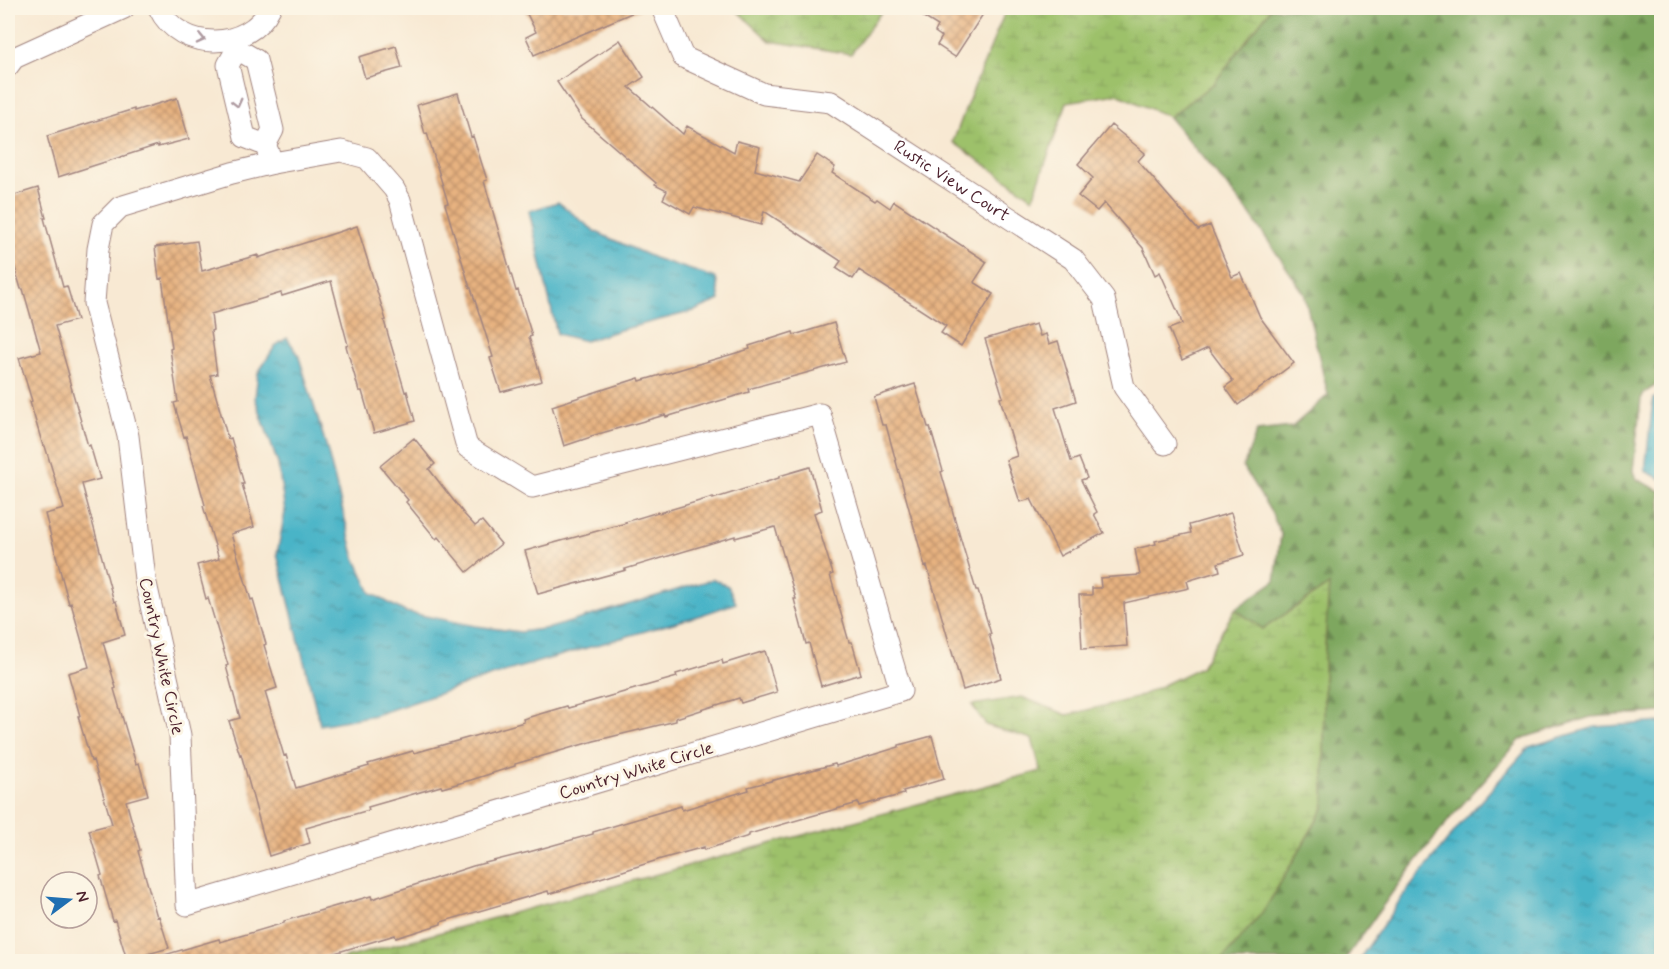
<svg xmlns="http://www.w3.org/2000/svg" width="1669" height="969" font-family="Mynerve,sans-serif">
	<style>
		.forest { fill: url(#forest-firs); stroke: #646345; stroke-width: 1.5 }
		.wetland { fill: url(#wetland-marsh); stroke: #74704b; stroke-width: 1.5 }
		.water { fill: url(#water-ripples); stroke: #4a6a79; stroke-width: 1.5 }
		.building { fill: url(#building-cross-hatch) }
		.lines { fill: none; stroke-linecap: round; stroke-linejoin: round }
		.street-casing { stroke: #a1847f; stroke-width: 23 }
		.street { stroke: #fff; stroke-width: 21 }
		.oneway { stroke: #ae9aa0 }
		.labels { text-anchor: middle; stroke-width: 6; stroke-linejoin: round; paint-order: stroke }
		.street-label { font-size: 18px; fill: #4a1f2b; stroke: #fcf5e5 }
	</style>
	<defs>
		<pattern id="forest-firs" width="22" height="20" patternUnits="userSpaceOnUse" patternTransform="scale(1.5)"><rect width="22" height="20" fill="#7ea75f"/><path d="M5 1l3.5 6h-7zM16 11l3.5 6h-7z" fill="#69874f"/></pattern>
		<pattern id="wetland-marsh" width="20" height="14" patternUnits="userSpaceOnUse" patternTransform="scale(1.5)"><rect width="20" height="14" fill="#9dc16b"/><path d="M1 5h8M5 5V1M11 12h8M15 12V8" fill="none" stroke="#89a55d"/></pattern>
		<pattern id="water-ripples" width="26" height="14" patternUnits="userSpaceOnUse" patternTransform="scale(1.5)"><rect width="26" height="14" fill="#4ab4c7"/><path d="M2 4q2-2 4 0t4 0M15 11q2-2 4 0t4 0" fill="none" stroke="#4092a2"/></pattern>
		<pattern id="building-cross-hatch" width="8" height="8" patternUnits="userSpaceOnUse" patternTransform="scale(1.5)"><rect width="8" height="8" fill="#e7b280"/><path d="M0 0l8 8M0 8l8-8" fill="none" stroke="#bd9069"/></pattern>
	</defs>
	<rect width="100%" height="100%" fill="#fcf5e5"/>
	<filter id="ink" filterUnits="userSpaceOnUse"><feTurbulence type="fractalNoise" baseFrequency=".0167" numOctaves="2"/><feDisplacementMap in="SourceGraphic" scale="12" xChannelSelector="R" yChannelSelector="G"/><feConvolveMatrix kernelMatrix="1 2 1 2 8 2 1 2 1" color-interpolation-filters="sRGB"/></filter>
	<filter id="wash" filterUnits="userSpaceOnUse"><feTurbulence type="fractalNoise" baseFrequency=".008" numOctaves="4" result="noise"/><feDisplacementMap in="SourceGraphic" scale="24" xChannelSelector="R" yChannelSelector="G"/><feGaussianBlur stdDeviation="1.35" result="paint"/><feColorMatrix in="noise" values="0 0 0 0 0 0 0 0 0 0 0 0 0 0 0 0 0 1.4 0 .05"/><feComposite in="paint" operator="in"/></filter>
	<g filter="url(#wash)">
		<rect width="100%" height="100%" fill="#f8e9d3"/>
		<path class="forest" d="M1271 8H1661V382L1644 393 1641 399 1633 471 1636 479 1661 491V712L1591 717 1526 737 1520 740 1452 816 1394 890 1344 961H1221L1265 909 1324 808V660L1328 586 1263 629 1235 609 1275 581 1281 534 1271 512 1243 467 1257 431 1292 427 1328 395 1304 293 1249 213 1169 117 1214 83Z"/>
		<path class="wetland" d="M734 8H884L851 54 770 41Z
			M1005 8H1271L1214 83 1169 117 1117 94 1067 102 1033 198 953 142 968 102 1005 12Z
			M1329 585 1324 660V808L1265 909 1221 961H334L1041 771 1032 739 986 725 972 705 1022 697 1067 715 1136 698 1201 667 1235 609 1263 629Z"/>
		<path class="water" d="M558 202 596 232 654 258 716 278 720 300 694 311 620 330 585 341 557 334 529 211Z
			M287 338 298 354 326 445 354 555 371 593 405 612 476 626 520 632 550 628 713 579 728 586 736 603 701 615 507 671 375 715 320 725 277 554 285 512 278 464 255 398 258 373 275 346Z
			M1661 394V479L1645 471 1653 399Z
			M1661 722V961H1358L1403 896 1462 822 1529 747 1595 727Z"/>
		<g id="blocks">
			<path class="building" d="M524 8H643L534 55 526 37 536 32Z
				M909 8H987L955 57 937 45 942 37 935 32 938 26Z
				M620 40 644 77 629 87 683 134 687 126 734 152 737 141 760 147 755 170 799 182 817 155 835 167 832 173 875 201 877 199 890 208 894 201 987 262 974 282 993 294 961 346 941 333 946 326 859 270 853 279 836 268 841 261 764 211 761 225 694 207 690 214 663 199 667 191 655 185 656 183 582 119 557 82Z
				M396 46 402 68 365 78 359 57Z
				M458 93 471 137 473 136 487 180 484 181 516 291 518 290 532 336 529 337 542 381 501 392 490 358 493 357 471 288H470L445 204 448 203 427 133 425 134 417 105Z
				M177 98 189 139 158 147V145L58 177 47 136 134 109V111Z
				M1111 125 1145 153 1138 161 1198 230 1210 225 1232 277 1241 273 1260 317 1294 363 1238 405 1225 387 1233 381 1208 348 1182 360 1169 329 1182 324 1180 317 1160 272 1155 275 1143 248 1104 203 1097 211 1078 196 1093 178 1078 164Z
				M38 188 46 218H44L63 287 67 286 77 320 55 326 69 375 68 376 88 446 90 445 100 479 82 484 114 602 116 601 125 635 103 642 116 688 114 689 136 764 139 763 148 795 126 801 140 850 138 851 157 917 159 916 169 948 127 960 115 920 113 921 100 876 102 875 89 830 112 824 93 760 91 761 78 716H80L68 673 89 667 71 603 69 604 45 514 64 509 45 446H43L30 402 32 401 19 358 41 352 23 289H21L8 244V197Z
				M357 226 386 320 384 321 405 392 407 391 415 421 374 433 362 391H359L346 346 348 345 331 281 282 296 281 293 211 314 213 330 211 331 217 374 210 375 228 439 231 438 244 484H242L254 527 231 534 251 600 253 599 266 644 264 645 277 688 265 692 284 756 286 755 296 788 369 766 368 764 413 751 414 753 524 722 523 719 567 706 568 708 677 677 676 674 722 660 723 664 765 651 777 692 741 703 739 698 676 718V721L594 741 515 764V766L471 780 442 788 441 786 368 807 369 810 306 828 310 843 269 856 241 754 240 755 229 721 240 718 226 666 228 665 208 598 206 599 197 565 219 559 203 506 205 505 186 436 184 437 174 403 178 402 170 349 172 348 162 278 159 279 155 247 197 241 202 271 258 255V258Z
				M834 323 846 362 748 389 749 392 666 417 665 415 591 436V437L564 446 552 406 639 378 640 381 750 349 749 346 793 332 794 335Z
				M1036 324 1040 336 1046 334 1049 344 1058 341 1076 401 1055 408 1071 461 1079 458 1087 478 1081 480 1097 512 1094 514 1104 533 1060 556 1031 499 1020 502 1006 460 1017 456 1000 398 1003 397 985 339Z
				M915 384 928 427H930L943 471 941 472 963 547 976 590H978L991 634H989L1001 678 963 690 927 566 925 567 886 425H882L874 397Z
				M414 438 435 464 429 469 464 514 475 526 482 521 501 544 467 572 438 537 436 539 406 502 408 500 380 466Z
				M810 467 822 510 814 513 833 574 830 575 849 642H852L861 674 821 686 809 643 806 644 794 599H796L775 527 735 538V536L625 569 626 570 538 594 525 551 626 523 625 522 658 512 659 513 713 497V499L779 478V476Z
				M1231 513 1244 555 1218 563 1220 571 1187 581 1189 588 1124 603 1127 646 1082 649 1079 595H1092V588H1101L1100 578 1140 575 1135 549 1156 544 1155 541 1191 533 1189 525Z
				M932 736 944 779 903 791 904 794 859 806 858 803 815 815 749 834V836L704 850V847L661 859 549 894 548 891 441 922V924L396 938 395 935 305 962H161V956L219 939 220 942 284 923V921L371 896 372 899 473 866 529 852 593 834V832L681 806 682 810 749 790 748 787 835 764 836 766 899 747V745Z"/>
		</g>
	</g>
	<g filter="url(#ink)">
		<use href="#blocks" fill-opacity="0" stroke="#a1847f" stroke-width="1.5"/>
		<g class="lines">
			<defs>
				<g id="street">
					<path d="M159 8C180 53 249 51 270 8"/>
					<path id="s1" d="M662 8 683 57 764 94 831 102 1073 259 1104 299 1124 387 1165 444"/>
					<path d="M234 39 237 49 256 60 273 130 265 145"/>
					<path d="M237 49 228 65 245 137 265 145 273 163"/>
					<path d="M8 66 14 58 124 8"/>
					<path d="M341 151 367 158 394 189 400 200 467 447 532 487 820 414 901 691 187 905 180 735 145 579 128 436 94 303 98 249 103 224 120 207 232 173 273 163Z"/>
				</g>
			</defs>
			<use href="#street" class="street-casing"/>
			<use href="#street" class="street"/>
		</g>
		<defs><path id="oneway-chevron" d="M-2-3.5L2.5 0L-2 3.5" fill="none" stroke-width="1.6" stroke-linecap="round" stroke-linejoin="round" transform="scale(1.5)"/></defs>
		<g class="oneway">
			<use href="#oneway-chevron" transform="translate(201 39) rotate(13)"/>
			<use href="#oneway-chevron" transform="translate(237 103) rotate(76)"/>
		</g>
	</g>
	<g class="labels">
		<g class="street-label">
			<text dy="6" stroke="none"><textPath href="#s1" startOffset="354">Rustic View Court</textPath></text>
			<text transform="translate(162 656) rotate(78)" y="6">Country White Circle</text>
			<text transform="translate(636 770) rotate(-17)" y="6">Country White Circle</text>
		</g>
	</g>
	<rect width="1669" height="969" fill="none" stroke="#fcf5e5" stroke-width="30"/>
	<g transform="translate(69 900) rotate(74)"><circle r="28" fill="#fcf5e5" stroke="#b59f9b" stroke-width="1.5"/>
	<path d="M0-4.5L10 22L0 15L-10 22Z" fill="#1f6fb2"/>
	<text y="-9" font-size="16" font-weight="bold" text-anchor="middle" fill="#4a1f2b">N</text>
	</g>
</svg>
